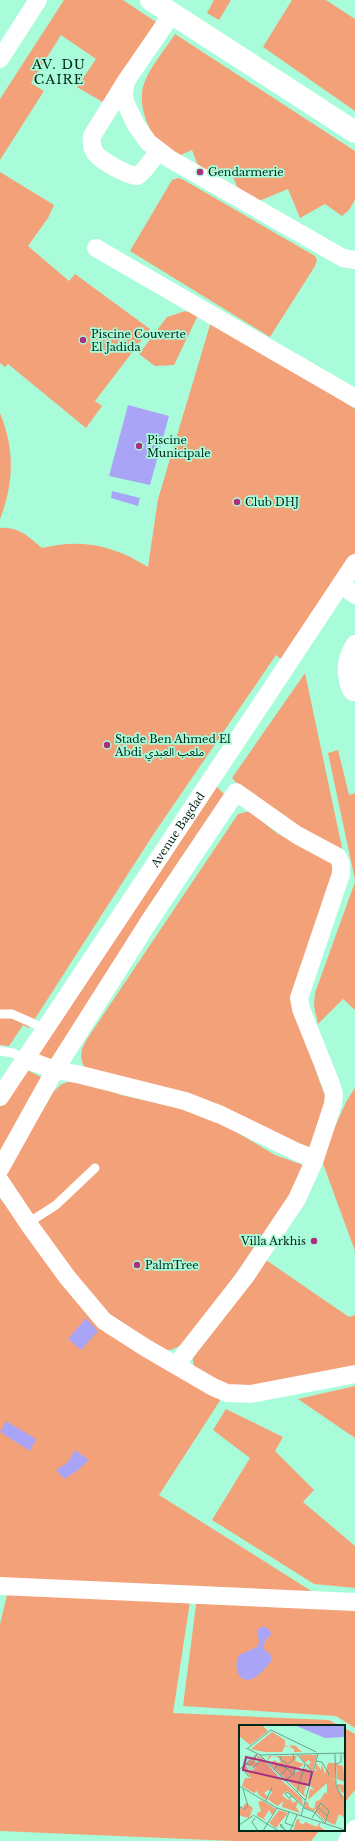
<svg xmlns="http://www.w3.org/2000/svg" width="355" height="1841" font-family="'Libre Baskerville','Noto Sans Arabic',serif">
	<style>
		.green { fill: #f3a179 }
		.water { fill: #aaa4f7 }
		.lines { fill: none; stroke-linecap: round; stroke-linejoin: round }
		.service { stroke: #fff; stroke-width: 9 }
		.minor { stroke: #fff; stroke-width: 18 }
		.tertiary { stroke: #fff; stroke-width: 22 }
		.poi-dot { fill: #ac2e7e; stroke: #a9fcd9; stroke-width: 1.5 }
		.labels { text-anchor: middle; stroke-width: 3.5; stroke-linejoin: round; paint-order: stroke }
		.poi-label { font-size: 11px; fill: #03271b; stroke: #a9fcd9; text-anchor: start }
		.street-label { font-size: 11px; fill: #03271b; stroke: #a9fcd9 }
		.quarter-label { font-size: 13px; letter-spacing: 1px; fill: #03271b; stroke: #a9fcd9 }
		.inset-road { fill: none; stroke: #67a78d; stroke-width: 1 }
		.view { fill: #ac2e7e; fill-opacity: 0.15; stroke: #ac2e7e; stroke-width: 2 }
		.inset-edge { fill: none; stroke: #03271b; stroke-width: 2 }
	</style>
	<rect width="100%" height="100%" fill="#a9fcd9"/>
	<path class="green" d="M64 0H123L159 24 106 104 77 87 96 59 61 35 31 83 44 91 0 160V99Z
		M214 0H231L219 20 207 13Z
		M292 0H326L355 19V111L263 47Z
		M175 34 355 151V200L349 210 342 216 325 204 300 218 288 189 254 203 241 196 230 170 210 179 201 174 192 150 174 158C153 144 134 106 145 81 151 66 166 48 175 34Z
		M0 172 54 205 48 218 28 246 69 281 75 274 150 329 95 401 102 406 86 428 8 364 5 367 0 363Z
		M178 178 182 179 315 256 317 260 315 266 270 337 130 251 172 180Z
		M201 309 174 365 155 366 139 354 167 317 182 312Z
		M213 315 355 409V557L282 660 276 655 153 835 29 1028 23 1025 9 1046 0 1045V528C18 526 29 537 42 548 73 541 96 542 126 555 134 558 140 563 148 567L158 499Z
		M0 413C15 450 14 483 0 519Z
		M305 673 344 857 241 788 232 778Z
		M338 750 349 795 355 793V880L328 753Z
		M213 783 224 794 50 1061 34 1055Z
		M246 812H250L278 834 332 863 335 867 293 996 319 1080 327 1101 312 1147 306 1148 84 1067C79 1056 81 1049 87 1039L238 814Z
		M355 882V1010L343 999 318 1024 314 1006 315 993Z
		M23 1068 47 1080 0 1164V1106Z
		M71 1081 85 1082 121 1095 192 1111 223 1124 275 1155 303 1165 304 1174 190 1341 171 1350H163L101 1308 3 1177 54 1091 62 1084Z
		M355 1088V1251L321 1158 346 1102Z
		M0 1198 106 1333 221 1399 159 1495 313 1592 0 1578Z
		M266 1260 349 1317 355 1315V1368L234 1388 195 1371 192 1356Z
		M355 1386V1438L298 1399Z
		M226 1409 283 1437 275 1451 314 1490 303 1502 355 1546V1588L314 1584 212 1520 250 1458 213 1430Z
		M7 1595H191L173 1713 329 1720 340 1726H240V1830H320L311 1841H234L0 1831V1624Z
		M197 1597 355 1609V1728L336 1716 183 1706Z
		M344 1728 355 1734V1790L344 1803Z"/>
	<path class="water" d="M128 405 169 416 150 485 109 476Z
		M112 491 140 498 138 506 111 498Z
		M86 1318 98 1331 81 1350 68 1339Z
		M6 1421 36 1439 30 1451 0 1432Z
		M75 1450 89 1460 77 1471 64 1479 56 1470 68 1462Z
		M260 1627H265L270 1630 271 1635C266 1639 263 1642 264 1649L270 1654 272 1660C267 1666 260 1675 254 1678 238 1686 233 1666 239 1655L257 1647 259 1641 257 1631Z"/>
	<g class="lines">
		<path class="service" d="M0 1014H12L46 1029
			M0 1051 13 1053 25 1059
			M28 1223 56 1205 95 1168"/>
		<g class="minor">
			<path d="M172 14 126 81 124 93 125 102 136 125 148 142 170 159 343 258 355 260"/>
			<path d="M0 59 38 0"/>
			<path d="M126 81 92 136C91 141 92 150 96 154 103 162 128 176 138 176L145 169 159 151"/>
			<path d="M96 248 355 398"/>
			<path d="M341 584 355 595"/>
			<path d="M355 644C347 658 345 665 348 681 349 685 349 689 353 692L355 691"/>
			<path id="s1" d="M0 1097 355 563"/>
			<path d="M0 1169 55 1070 25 1059"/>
			<path d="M0 1181 30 1226 67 1277 104 1321 146 1348 213 1387 227 1393 251 1394 355 1374"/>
			<path d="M176 1365 245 1277 297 1199 315 1159 297 1152 221 1115 185 1101 81 1075 55 1070 150 920 236 792 297 835 338 857 341 864V874L299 998 301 1009 331 1084 334 1094 333 1104 315 1159"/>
			<path d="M0 1586 355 1602"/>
			<path d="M347 1841 355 1829"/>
		</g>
		<path class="tertiary" d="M151 0 355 132"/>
	</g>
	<g class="poi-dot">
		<circle cx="200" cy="172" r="4"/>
		<circle cx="83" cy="340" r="4"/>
		<circle cx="139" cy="446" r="4"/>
		<circle cx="237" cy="502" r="4"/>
		<circle cx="107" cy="745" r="4"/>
		<circle cx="314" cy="1241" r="4"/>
		<circle cx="137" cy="1265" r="4"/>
	</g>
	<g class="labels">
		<g class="poi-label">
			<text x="208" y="176">Gendarmerie</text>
			<text x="91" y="338">Piscine Couverte<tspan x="91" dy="13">El Jadida</tspan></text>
			<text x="147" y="444">Piscine<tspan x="147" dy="13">Municipale</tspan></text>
			<text x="245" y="506">Club DHJ</text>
			<text x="115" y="743">Stade Ben Ahmed El<tspan x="115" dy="13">Abdi ملعب العبدي</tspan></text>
			<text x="306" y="1245" text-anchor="end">Villa Arkhis</text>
			<text x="145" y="1269">PalmTree</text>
		</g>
		<g class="street-label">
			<text dy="4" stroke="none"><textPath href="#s1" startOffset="321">Avenue Bagdad</textPath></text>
		</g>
		<g class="quarter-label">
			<text x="59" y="69">AV. DU<tspan x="59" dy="15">CAIRE</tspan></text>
		</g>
	</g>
	<g transform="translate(239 1725)">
		<rect width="106" height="106" fill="#a9fcd9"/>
		<path d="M0 0H23L29 6 11 20 0 11ZM33 7 46 15V20L52 23 51 20 57 21 63 27H55V24L46 21 43 27H26L12 24ZM18 30 23 33 21 35 17 31 14 36 19 38 24 34 42 55 63 73 64 80 48 66 43 70 49 75 51 73 54 78 57 76 59 77 57 82 61 88 43 82 44 76 39 81 32 77 29 74 33 67 30 65 25 68 29 72 27 75 20 70 18 66 15 68 3 61 6 53H12L4 42 6 39 10 46 15 45 17 40 14 42 7 39ZM60 30H78L73 47 66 39 70 40 72 37 69 35 66 38ZM30 31H58L56 36 65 39 56 46V40L55 48 67 43 72 49 65 67 66 72 31 39H35L33 37 36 35 39 38 42 37 39 32 33 31 28 36ZM77 38 82 45 83 39 86 49 89 38H96V54L93 53 96 55 97 60 104 73 98 61V56V59L106 60V67L103 68 98 60 101 67 106 73V93L100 89 96 100 87 96 91 85 86 96 76 86 88 75 75 86 65 83 66 77H69L70 82 75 84 77 76 81 75 86 67 88 69V58L69 75 71 64 76 65 71 61 75 45 79 46 76 44ZM97 39 104 41 106 57 98 54ZM19 73 37 84 33 90 30 85 25 93 28 96 18 91V85V88L22 86 19 77 23 76ZM7 78 14 83 10 93 2 91 0 88V81L5 85 4 81ZM40 85 49 88 37 103 30 98ZM58 94 61 95 60 98 65 99 66 97 78 102 80 98H82L80 101 87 106H54Z" fill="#f3a179"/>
		<path d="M55 0H106V12L86 13Z" fill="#aaa4f7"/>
		<path class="inset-road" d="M7 23 21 30 106 28M9 23 32 5 77 27M105 28 106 44M58 29 74 48M96 29 97 60 103 73M21 30 66 75M41 31 42 35 49 39 55 34 54 29M77 36 83 37 90 49 89 50M6 39 11 40 16 35 17 30M97 39 102 37V29M3 42 10 52M14 43 24 33M36 44 38 40 48 43M0 45 18 29M42 50 48 43 54 50M45 56 55 49 56 41M0 61 38 83 106 105M58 67 66 39M53 71 50 73 46 69 48 67 53 71 57 75 65 82M27 76 33 62M0 81 5 84 9 81 4 64M78 81 88 91M38 83 28 99 40 106M65 83 75 87 85 97M50 87 46 98 55 101M16 91 28 99 24 106M62 91 79 29M16 93 13 97 19 106M73 93 82 78 90 86 86 98M0 100 15 90M45 104 42 99 41 101 48 106M51 106 58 90"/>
		<path class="view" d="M7 32 73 47 70 60 4 45Z"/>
		<rect width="106" height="106" class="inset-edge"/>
	</g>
</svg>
